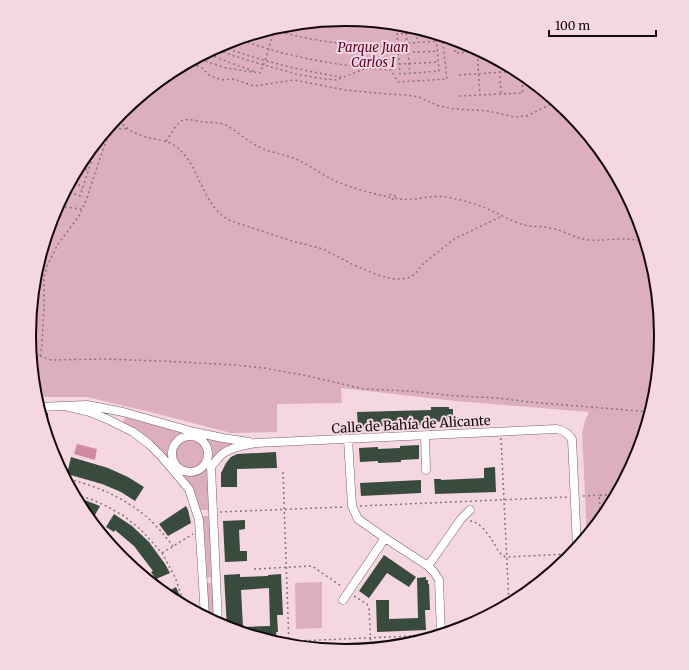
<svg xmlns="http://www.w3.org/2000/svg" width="689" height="670" font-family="Merriweather,serif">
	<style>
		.green { fill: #ddafbe }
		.water { fill: #cf8aa2 }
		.building { fill: #384b3d; fill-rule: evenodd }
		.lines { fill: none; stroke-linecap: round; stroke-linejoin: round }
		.minor-casing { stroke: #7b626a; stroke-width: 9 }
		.path { stroke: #87747a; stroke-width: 1.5; stroke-dasharray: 2 3; stroke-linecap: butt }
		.minor { stroke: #fff; stroke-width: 8 }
		.labels { text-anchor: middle; stroke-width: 4; stroke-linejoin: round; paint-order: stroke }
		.park-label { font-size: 13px; font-style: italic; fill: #590530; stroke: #f4d7e0 }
		.street-label { font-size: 13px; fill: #130a0d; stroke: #f4d7e0 }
		.rim { fill: none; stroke: #130a0d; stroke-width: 2 }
	</style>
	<rect width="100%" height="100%" fill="#f4d7e0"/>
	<path class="green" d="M345 19 406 25 466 43 520 72 568 112 607 160 637 214 654 274 660 335 654 397 636 456 607 511 587 535 582 433 585 421 589 412 456 401 341 388 342 403 277 404V432L231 433 154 413 87 397H35L29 335 35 273 53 214 82 159 121 111 169 72 224 43 283 25Z
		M126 415 188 434 187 435C175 438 169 448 171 460L169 461 122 424Z
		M206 438 232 442V445L212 459H211L210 457V450L205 440Z
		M174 454a16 16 0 1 1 32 0a16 16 0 1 1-32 0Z
		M204 469 206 470 207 471 209 510H199L189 484 185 476 186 474C193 473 197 473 204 469Z
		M201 516H209L212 577 207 578 204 535Z
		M322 582V628L296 629 295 583Z
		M207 583H212L214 622 208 619Z"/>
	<path class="water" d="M77 444 97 449 95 460 74 454Z"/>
	<path class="building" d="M431 407H449V409H453V421L431 422V425L358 427 357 412 431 410Z
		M40 413H48L49 438H47Z
		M419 445V459L401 460V462L378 463V461L360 462 359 448 378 447V449L400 448V446Z
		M276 452 277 468 237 469V487H221V473L226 463 231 457 237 454Z
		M71 457 108 468 128 477 144 487 135 501 121 492 102 484 67 474Z
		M495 467 496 492 435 494 434 479H441V480L484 478V468Z
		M421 480V493L361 496 360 483Z
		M74 496 100 506 91 522 82 510Z
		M186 506 188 510 191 523 168 536 159 524Z
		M114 514 132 526 149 542 165 564 170 573 156 579 151 572 153 571 134 546 115 530 114 532 106 527Z
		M245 520V529L239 530 240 551H247V561L225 562 223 521Z
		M384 555 416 577 409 587 387 573 369 598 359 591Z
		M240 574V577L268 576V575L281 574 283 615H277L278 632H276L277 638 262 639 227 628 224 575ZM269 588 270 626 243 627 241 590Z
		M426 577V580H428V584H429L430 610H425L426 630 377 632 376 600H389V619L418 618 417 578Z
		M176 587 180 596 182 605 169 598 164 594Z"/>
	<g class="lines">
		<defs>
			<path id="minor" d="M65 406 90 412 107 419 133 432 149 444 161 456 189 489 199 520 205 617
				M38 407 87 405 123 412 194 432 223 438 249 442
				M425 436 426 470
				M172 454a18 18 0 1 1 36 0a18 18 0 1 1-36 0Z
				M348 439 352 506 358 519 385 538 428 566 434 572 439 580 441 634
				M211 467C215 462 220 454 227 451 236 446 246 445 256 443L556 429C564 430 567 433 572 439L577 547
				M211 467 218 624
				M428 566 461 519 470 510
				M343 600 385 538"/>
		</defs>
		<use href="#minor" class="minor-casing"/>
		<path class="path" d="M271 29C312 42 355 46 398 47
			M416 32 417 42
			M428 32 397 34 400 74 439 71 436 34
			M406 33 410 73
			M238 39C287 57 338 66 391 70L398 82 447 79 442 36
			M454 40 455 53 480 51
			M398 44 437 41
			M219 45C259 61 299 70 341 77
			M214 48 234 56 264 65 300 75 318 78 336 80 364 69
			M477 49 480 95
			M205 53 231 63 256 72
			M398 53 438 51
			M196 58 226 68 260 73 265 61 275 27
			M499 61 501 94
			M187 63 201 67 210 76 222 80 234 79 254 86 280 82 294 80 345 90 388 94 406 95 419 97 439 106 455 109 488 111 515 117 527 116 551 104 557 103
			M399 64 439 62
			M459 75 518 71
			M459 96 523 93 522 74
			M117 116C125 131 139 136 155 139 163 141 171 142 178 148 201 168 202 207 231 221L292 241 323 249 352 264 375 274 392 279H400L408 278 414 275 423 264 454 239 502 216
			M110 132 116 129H127
			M166 141C171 135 176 123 183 120 190 118 198 122 205 122 211 123 217 122 223 124 236 129 246 141 259 147 271 153 284 154 296 159 309 165 321 174 333 180 350 188 371 193 389 197L391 200 395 198V196L392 194 389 195V197
			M82 159 87 172
			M73 176 82 189
			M65 190 80 196 99 138
			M395 198C411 203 429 194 446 197 462 200 478 204 492 211 504 216 516 224 529 226 536 227 543 226 550 228 564 230 575 239 590 240 600 241 610 239 620 239 629 239 636 240 645 241
			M55 209 66 207 81 209
			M30 355 40 356 51 360 103 359 162 361 235 365 264 368 308 376 364 389 408 391 457 396 498 398 529 402 650 412
			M40 356 42 346 44 304V276L48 264 58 244 79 216 86 201 97 167 113 122
			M501 438 509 604
			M283 472 289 646
			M64 478C94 485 119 495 143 514 155 523 164 535 173 546
			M72 493 93 500 106 506 124 516 141 530 162 553 175 577 185 606
			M583 496 599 495
			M360 506 568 497
			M220 512 344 507
			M601 519 599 495H608L619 489
			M470 521C479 521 487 533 492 540 496 546 499 555 506 557L568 554
			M162 553 193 534
			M254 569 312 566 341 586
			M354 596 367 604 369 608 371 648
			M274 642 434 635"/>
		<use href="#minor" class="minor"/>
	</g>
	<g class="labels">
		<g class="park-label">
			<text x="373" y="52">Parque Juan<tspan x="373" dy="15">Carlos I</tspan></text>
		</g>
		<g class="street-label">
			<text transform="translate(411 424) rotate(-3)" y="5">Calle de Bahía de Alicante</text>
		</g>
	</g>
	<path d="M0 0H689V670H0ZM36 335a309 309 0 1 1 618 0a309 309 0 1 1-618 0Z" fill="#f4d7e0" fill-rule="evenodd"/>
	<path class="rim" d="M36 335a309 309 0 1 1 618 0a309 309 0 1 1-618 0Z"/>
	<path d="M549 30v6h107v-6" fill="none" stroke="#130a0d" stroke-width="2"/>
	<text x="555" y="30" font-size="12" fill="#130a0d" stroke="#f4d7e0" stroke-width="3" paint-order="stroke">100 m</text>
</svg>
